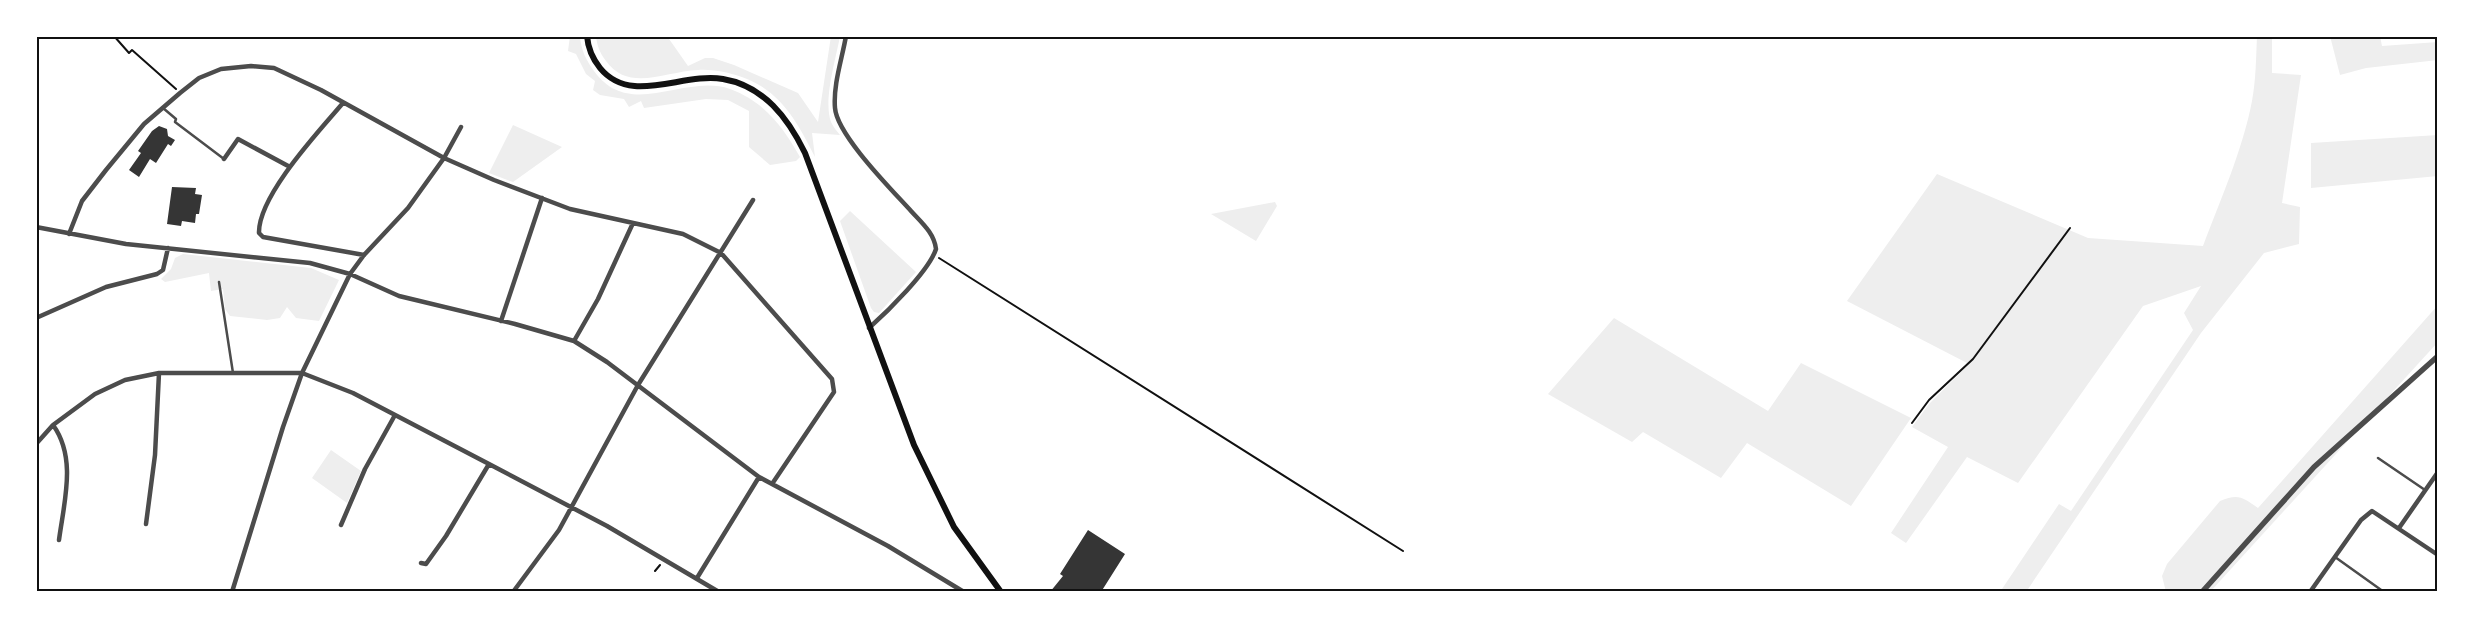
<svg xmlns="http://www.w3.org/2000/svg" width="2474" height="628" font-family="'Roboto Serif',serif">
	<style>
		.green { fill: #eee }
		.building { fill: #353535 }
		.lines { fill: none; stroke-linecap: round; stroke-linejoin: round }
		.path { stroke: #111; stroke-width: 2 }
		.service { stroke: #4c4c4c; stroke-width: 2.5 }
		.minor { stroke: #4c4c4c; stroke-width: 4.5 }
		.tertiary { stroke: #4c4c4c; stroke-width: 5.5 }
		.secondary { stroke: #111; stroke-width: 6 }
		.neatline { fill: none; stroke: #111; stroke-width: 2 }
	</style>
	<rect width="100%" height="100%" fill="#fff"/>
	<path class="green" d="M570 36H580C581 50 586 60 594 71 630 121 684 73 730 89 765 102 783 127 800 157L796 161 770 165 749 147V111L728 100 706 99 644 108 641 101 629 107 624 99 600 95 593 90 595 81 586 74 576 54 568 51Z
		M596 36H667L688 66 705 58H713L734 65 798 93 818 122 831 36H840C836 59 823 100 831 122 833 127 837 131 840 135L812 133 815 157C799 125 782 93 747 79 732 73 714 69 698 70 666 71 629 93 606 61 600 53 597 46 596 36Z
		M2257 36H2272V73L2301 75 2282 203 2300 207 2299 244 2264 253 2201 333 2026 592H2000L2059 504 2071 511 2193 330 2184 313 2201 286 2143 306 2018 483 1967 457 1906 543 1891 533 1948 447 1912 427 1929 404 1969 364 1847 301 1937 174 2088 238 2203 246C2220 201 2243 149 2252 101 2256 80 2256 58 2257 36Z
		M2330 36H2380L2382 46 2438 42V60L2366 68 2340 75Z
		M513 125 562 147 513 182 489 173Z
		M2438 135V176L2311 188V143Z
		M1275 202 1277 206 1256 241 1211 214Z
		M850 211 916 272 879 313 874 312 871 308 840 221Z
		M183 254 311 268 339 280 319 321 296 318 287 307 280 318 267 320 230 316 225 309 223 289 211 291 209 273 165 282 161 279 171 269 175 258Z
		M2438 305V342L2210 592H2166L2162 576 2167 564 2220 501C2239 493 2243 498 2258 508Z
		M1614 318 1768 411 1801 363 1911 418 1851 506 1747 443 1721 478 1643 432 1632 442 1548 394Z
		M331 450 361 471 347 503 312 478Z"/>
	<path class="building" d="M159 126 167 129 168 136 175 140 171 146 168 144 156 163 150 159 139 177 129 170 141 153 138 151 152 131Z
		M172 187 196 188 195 194 202 195 199 214H196L195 223 182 221 181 226 167 224Z
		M1088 530 1125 554 1101 592H1050L1063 576 1060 574Z"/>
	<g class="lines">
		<path class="path" d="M114 36 129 53 132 50 176 89
			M939 258 1403 551
			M1912 423 1929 400 1973 359 2070 228
			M655 571 660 565"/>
		<path class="service" d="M163 108 176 119 175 122 224 159
			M219 282 233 373
			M2378 458 2425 490
			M2335 557 2384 592"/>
		<path class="minor" d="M846 36C842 59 833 85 835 108 837 135 892 190 911 211 922 223 934 233 936 249 929 271 887 312 869 328
			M343 103C319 131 258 196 259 233L263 237 364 255
			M224 159 238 139 290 167
			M36 227 126 244 310 263 350 274 399 296 515 324 574 341 607 362 759 477 888 546 964 592
			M69 234 82 201 106 170 144 124 180 93 199 78 221 69 251 66 274 68 321 90 444 158 494 180 570 209 683 234 721 253 832 379 834 392 772 484
			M36 318 106 287 157 274 163 270 168 248
			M501 321 542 198
			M574 341 598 299 633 223
			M53 425C77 458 64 502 59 540
			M36 444 53 425 95 394 125 380 159 373H302L353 393 489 464 607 526 719 592
			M146 524 155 455 159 373
			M341 525 365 469 395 415
			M2399 528 2438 472
			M421 563 426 564 446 536 489 464
			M697 578 759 477
			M232 592 283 427 302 373 350 274 364 255 408 208 444 158 461 127
			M513 592 559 530 638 385 753 200
			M2310 592 2361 520 2372 511 2438 555"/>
		<path class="tertiary" d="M2202 592 2314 467 2438 356"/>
		<path class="secondary" d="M587 36C588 48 592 58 600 68 631 106 682 72 723 79 764 86 788 118 805 153L914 445 954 527 1001 592"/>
	</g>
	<rect width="2474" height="628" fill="none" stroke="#ffffff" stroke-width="75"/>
	<rect x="38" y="38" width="2398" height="552" class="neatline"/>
</svg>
